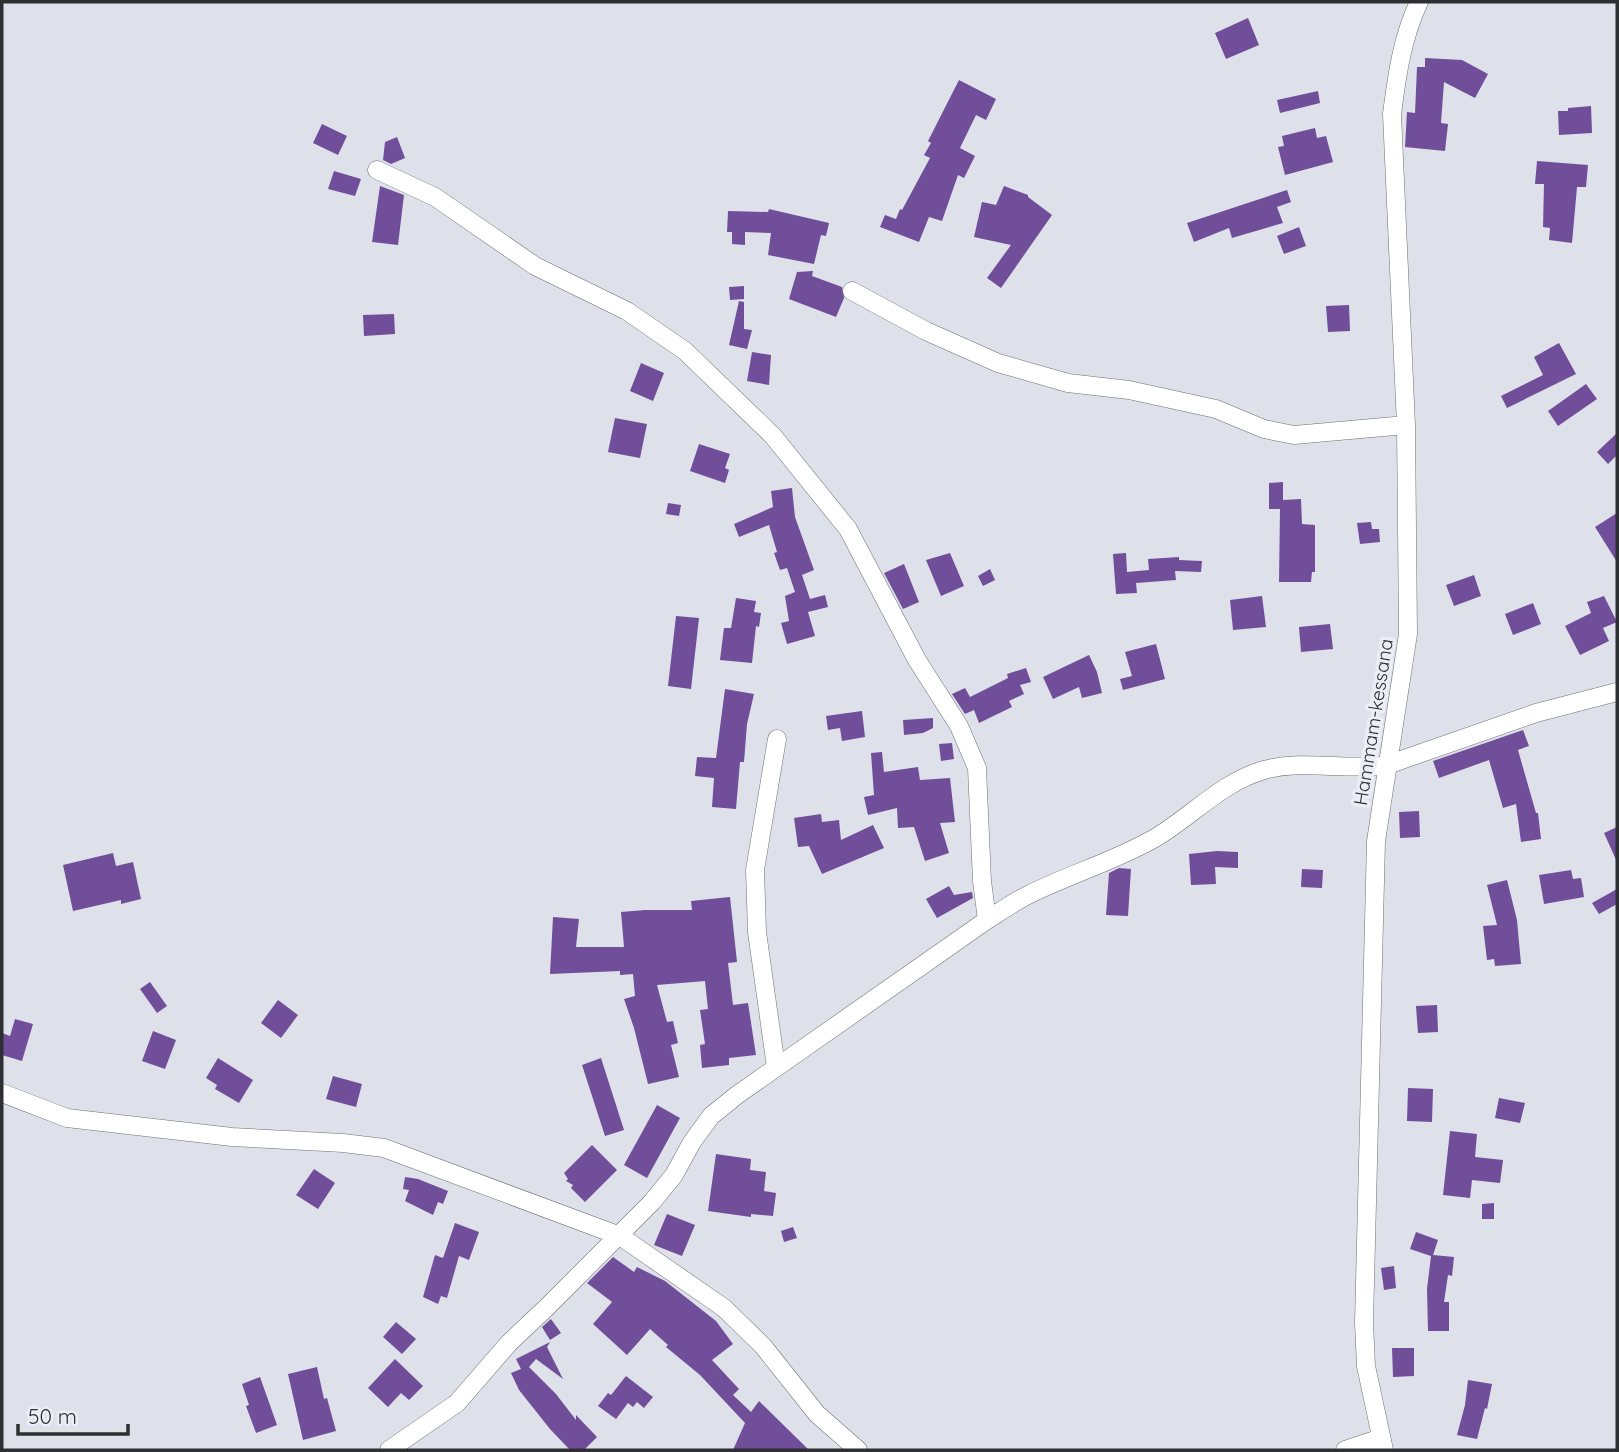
<svg xmlns="http://www.w3.org/2000/svg" width="1619" height="1452" font-family="Quicksand,sans-serif">
	<style>
		.building { fill: #704e9a }
		.lines { fill: none; stroke-linecap: round; stroke-linejoin: round }
		.minor-casing { stroke: #6c6f75; stroke-width: 19 }
		.minor { stroke: #fff; stroke-width: 18 }
		.labels { text-anchor: middle; stroke-width: 7; stroke-linejoin: round; paint-order: stroke }
		.street-label { font-size: 19px; fill: #2e2f32; stroke: #ebeef6 }
	</style>
	<rect width="100%" height="100%" fill="#dee1e9"/>
	<path class="building" d="M1248 18 1259 45 1226 59 1215 33Z
		M1425 58 1462 60 1488 74 1475 98 1444 82 1441 123 1448 124 1445 151 1405 147 1407 112 1415 113 1417 67H1425Z
		M959 80 996 99 986 120 976 115 960 148 975 156 964 178 958 175 942 221 929 217 919 242 880 227 885 215 896 219 900 209 902 210 930 158 924 155 931 143 928 141Z
		M1318 91 1320 103 1280 113 1277 100Z
		M1591 106 1592 133 1559 135 1558 111H1568V108Z
		M322 124 347 136 338 155 313 143Z
		M1315 128 1317 138 1326 136 1333 162 1285 175 1278 147 1284 146 1282 136Z
		M397 137 405 158 391 164 383 160 385 142Z
		M1537 161 1588 165 1586 187H1577L1572 243 1549 240 1550 228 1543 227 1544 184H1535Z
		M334 171 361 179 355 196 328 189Z
		M380 186 404 195 398 245 372 242Z
		M1004 186 1028 195V197L1052 215 1001 288 987 278 1011 245 974 237 982 202 996 205Z
		M1287 190 1291 202 1277 207 1283 223 1232 238 1229 228 1194 242 1187 223Z
		M769 209 829 223 826 236 821 235 814 264 768 255 771 233 745 232V245L732 244V232H727L728 211 768 212Z
		M1299 227 1306 246 1284 254 1277 236Z
		M813 271 812 276 842 287 844 298 836 317 789 299 797 272Z
		M744 286V299L730 300 729 287Z
		M739 301 744 302V329L752 330 747 349 729 345Z
		M1349 305 1350 331 1328 332 1326 306Z
		M394 314 395 334 364 336 363 315Z
		M1559 343 1576 374 1507 408 1501 396 1543 375 1534 357Z
		M752 352 771 355 769 385 747 381Z
		M641 363 664 373 653 401 630 391Z
		M1586 384 1597 399 1558 426 1548 411Z
		M615 418 647 424 640 458 608 452Z
		M1617 433V455L1608 464 1597 452Z
		M699 444 730 454 725 468 729 470 725 483 690 471Z
		M1283 482V500L1301 499 1302 524 1315 525V572H1312L1311 582H1279L1280 509H1269V483Z
		M792 488 795 517 814 570 802 575 810 599 825 595 828 607 808 612 815 636 787 644 781 623 789 621 785 596 795 592 787 568 780 570 774 553 777 552 769 525 739 537 734 524 773 507 771 491Z
		M668 503 681 505 679 516 666 514Z
		M1617 513V562L1595 527Z
		M1371 522 1372 529H1379L1380 542 1360 544 1357 523Z
		M950 553 964 586 941 596 926 560Z
		M1126 553 1127 572 1149 570 1148 559 1179 557V560L1202 561 1201 572 1175 571 1176 580 1136 583 1137 593 1116 594 1113 554Z
		M904 564 919 602 903 609 884 573Z
		M990 569 995 580 983 586 978 576Z
		M1474 575 1481 596 1454 606 1446 585Z
		M1262 596 1266 627 1233 630 1230 600Z
		M1604 596 1617 622 1603 628 1609 641 1580 655 1565 626 1591 613 1587 602Z
		M736 598 756 601 754 612 761 613 759 627 756 626 752 663 720 660 724 628H731Z
		M1533 603 1541 624 1513 635 1505 614Z
		M676 616 699 618 691 689 668 686Z
		M1330 624 1333 649 1301 652 1299 627Z
		M1156 644 1165 679 1123 690 1120 679 1132 676 1125 652Z
		M1089 655 1097 672 1102 693 1082 698 1079 687 1053 699 1043 677Z
		M1026 668 1031 682 1020 685 1024 694 1009 701 1012 707 979 723 974 710 965 714 952 694 965 688 970 697 1008 678 1007 674Z
		M725 689 754 694 747 724 744 762H740L736 809 712 807 714 778 695 776 697 757 716 758Z
		M862 711 865 737 842 741 840 728 828 730 826 716Z
		M933 718V728L923 733 904 735 903 720Z
		M1523 730 1529 746 1518 750 1536 813H1538L1541 839 1521 842 1516 804 1503 808 1489 760 1439 778 1433 761Z
		M952 743 954 759 941 761 939 744Z
		M882 752 884 772 918 767 920 780 950 778 955 822 940 823 949 853 925 861 914 827 898 828 897 808 868 815 864 797 874 795 871 753Z
		M1419 811 1420 837 1400 838 1399 812Z
		M821 814 822 822 839 820 841 840 873 825 884 848 822 874 809 846 798 847 794 818Z
		M1617 827V862L1604 833Z
		M1217 851 1238 852V868L1215 867 1216 884 1191 885 1189 854Z
		M113 853 116 866 133 862 141 899 121 904V900L73 911 63 865Z
		M1119 868 1131 869 1128 916 1106 915 1109 873Z
		M1302 869 1323 870 1322 888 1301 887Z
		M1571 870 1573 879 1581 878 1584 897 1544 904 1539 875Z
		M1507 880 1517 920 1521 964 1495 966 1494 959 1487 960 1483 926 1497 925 1487 885Z
		M949 886 954 895 972 892 973 898 937 918 926 899Z
		M1617 889V904L1599 914 1592 903Z
		M730 897 737 962 728 963 733 1005 748 1003 756 1055 729 1058V1065L702 1068 700 1045 705 1044 700 1010 708 1009 705 981 657 985 667 1022 673 1021 678 1043 671 1045 679 1077 648 1084 634 1028 624 999 635 996 633 974 620 975V971L550 974 553 917 579 919 576 947H624L621 912 645 910H692L691 901Z
		M150 982 167 1006 157 1013 140 989Z
		M278 1000 298 1015 281 1038 261 1023Z
		M1437 1005 1438 1032 1418 1033 1416 1006Z
		M15 1019 33 1024 22 1061 2 1055V1033L10 1036Z
		M153 1031 176 1040 165 1069 142 1061Z
		M218 1058 253 1080 239 1103 215 1089 217 1085 206 1078Z
		M601 1058 624 1130 605 1136 582 1065Z
		M333 1076 362 1084 356 1107 326 1099Z
		M1408 1088 1433 1089 1432 1122 1407 1121Z
		M1499 1098 1525 1103 1520 1123 1495 1118Z
		M657 1105 680 1118 647 1178 624 1165Z
		M1450 1131 1477 1134 1475 1157 1503 1160 1500 1183 1472 1180 1470 1198 1443 1195Z
		M592 1145 617 1170 585 1202 571 1188 573 1185 566 1181 568 1179 564 1173Z
		M716 1154 751 1159 750 1170 766 1172 764 1191 776 1193 773 1216 751 1214V1217L708 1211Z
		M314 1169 335 1183 318 1209 296 1195Z
		M405 1177 418 1179 448 1191 443 1204 438 1202 433 1215 405 1201 409 1190 403 1189Z
		M1494 1203V1219H1482V1204Z
		M667 1214 695 1225 682 1256 654 1245Z
		M455 1223 479 1232 469 1260 459 1256 447 1298 441 1296 438 1304 423 1297 435 1255 443 1258Z
		M793 1227 797 1238 784 1242 781 1231Z
		M1416 1232 1438 1240 1433 1255 1454 1257 1452 1276 1448 1275 1444 1302H1449V1331H1428L1427 1289 1431 1256 1410 1249Z
		M613 1257 634 1272 637 1267 665 1281 716 1321 733 1344 712 1360 739 1389 733 1395 751 1412 759 1401 809 1450H733L745 1423 700 1375 666 1347 668 1345 650 1329 627 1355 593 1324 612 1302 587 1283Z
		M1394 1266 1396 1288 1384 1290 1381 1268Z
		M551 1319 561 1333 550 1340 542 1327Z
		M396 1322 416 1339 402 1354 383 1337Z
		M550 1342 547 1347 563 1379 536 1359 529 1367 556 1394 576 1420V1415L597 1437 584 1450H570L550 1429 519 1390 511 1373 521 1369 516 1359Z
		M1392 1348H1414V1376L1393 1377Z
		M395 1359 423 1386 409 1400 401 1393 388 1407 368 1388Z
		M317 1367 324 1399 327 1398 336 1431 303 1440 288 1374Z
		M626 1376 653 1397 644 1408 637 1402 633 1407 628 1403 616 1419 598 1406 608 1393 611 1395Z
		M260 1377 277 1425 256 1433 246 1406 249 1405 242 1384Z
		M1468 1380 1492 1384 1487 1409 1485 1408 1477 1439 1457 1435 1465 1405Z"/>
	<g class="lines">
		<defs>
			<path id="minor" d="M377 170 435 197 535 266 627 311 685 351 773 436 848 529 917 660 959 726 977 768 982 881 987 920
				M852 291 926 331 998 363 1068 383 1129 390 1216 409 1264 429 1294 435 1406 425
				M776 1067 757 932 755 870 777 739
				M2 1093 67 1118 232 1137 343 1143 384 1148 620 1236 724 1308 763 1346 817 1414 858 1450
				M389 1450 457 1403 509 1343 546 1308 652 1202 674 1175 692 1142 711 1116 737 1095 987 920C1001 911 1014 902 1028 895 1070 874 1115 861 1155 838 1192 816 1222 782 1264 770 1303 759 1346 771 1387 765L1536 713 1617 692
				M1345 1450 1381 1438
				M1384 1450 1366 1366 1364 1323 1376 841 1408 634 1406 425 1392 114C1397 75 1402 38 1419 2"/>
		</defs>
		<use href="#minor" class="minor-casing"/>
		<use href="#minor" class="minor"/>
	</g>
	<g class="labels">
		<g class="street-label">
			<text transform="translate(1373 722) rotate(-81)" y="7">Hammam-kessana</text>
		</g>
	</g>
	<rect width="1619" height="1452" fill="none" stroke="#2e2f32" stroke-width="7"/>
	<path d="M18 1424v10h110v-10" fill="none" stroke="#2e2f32" stroke-width="3.5"/>
	<text x="28" y="1424" font-size="21" fill="#2e2f32" stroke="#ebeef6" stroke-width="5" paint-order="stroke">50 m</text>
</svg>
